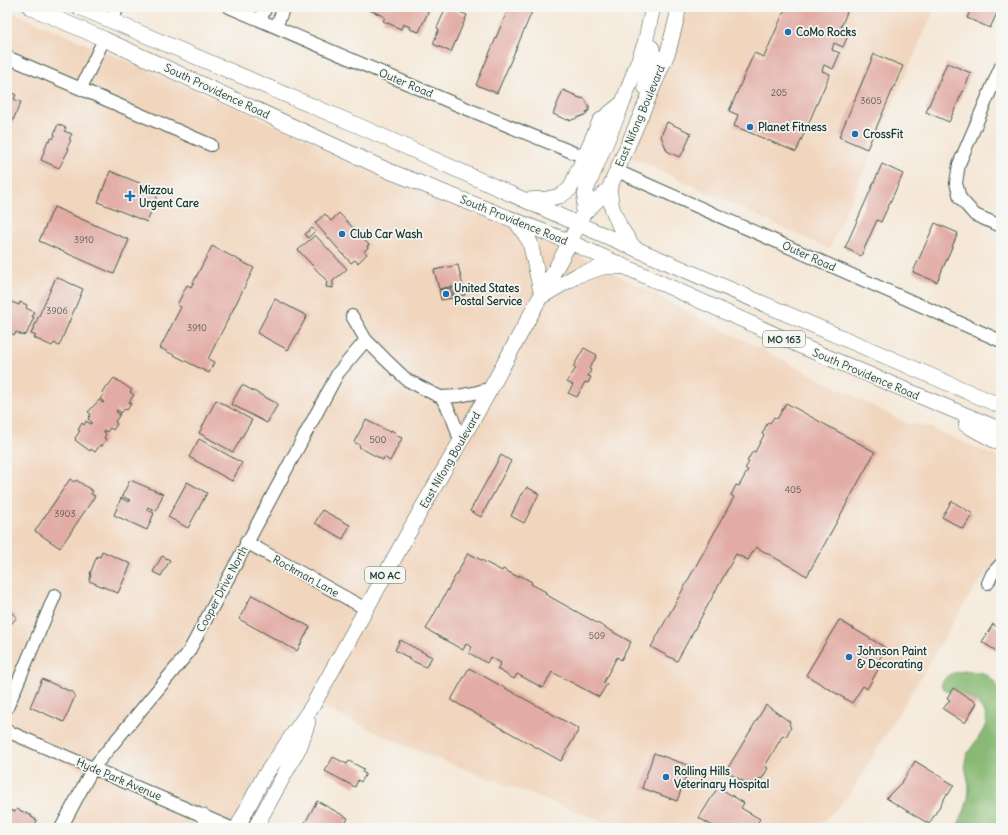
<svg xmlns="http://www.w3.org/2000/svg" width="1008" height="835" font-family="Delius,sans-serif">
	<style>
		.built { fill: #f1d5bd }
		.forest { fill: #88ba74; stroke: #547c54 }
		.building { fill: #e2aca4 }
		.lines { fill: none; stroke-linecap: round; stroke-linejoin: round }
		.minor-casing { stroke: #3f574d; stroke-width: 14 }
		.major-casing { stroke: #3f574d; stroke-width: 16 }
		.minor { stroke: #fff; stroke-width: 12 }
		.major { stroke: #fff; stroke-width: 15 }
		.poi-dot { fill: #1f6fb2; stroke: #f6f6f2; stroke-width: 1.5 }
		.labels { text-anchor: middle; stroke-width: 3.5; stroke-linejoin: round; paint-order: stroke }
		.number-label { font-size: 9px; fill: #505950 }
		.shield { fill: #f6f6f2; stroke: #60746d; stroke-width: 1 }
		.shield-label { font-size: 10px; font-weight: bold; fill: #1f3d34 }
		.poi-label { font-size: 11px; font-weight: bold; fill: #1f3d34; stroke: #f6f6f2; text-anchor: start }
		.street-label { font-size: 11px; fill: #1f3d34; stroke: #f6f6f2 }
	</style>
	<rect width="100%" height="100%" fill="#f6f6f2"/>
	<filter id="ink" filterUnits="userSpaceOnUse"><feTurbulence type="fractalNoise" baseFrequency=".025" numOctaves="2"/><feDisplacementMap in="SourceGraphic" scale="8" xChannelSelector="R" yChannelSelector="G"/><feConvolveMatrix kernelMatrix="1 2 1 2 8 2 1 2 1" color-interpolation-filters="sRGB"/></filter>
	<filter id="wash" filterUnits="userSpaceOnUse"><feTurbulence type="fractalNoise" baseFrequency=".012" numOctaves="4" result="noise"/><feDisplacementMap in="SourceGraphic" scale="16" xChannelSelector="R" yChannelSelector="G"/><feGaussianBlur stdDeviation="0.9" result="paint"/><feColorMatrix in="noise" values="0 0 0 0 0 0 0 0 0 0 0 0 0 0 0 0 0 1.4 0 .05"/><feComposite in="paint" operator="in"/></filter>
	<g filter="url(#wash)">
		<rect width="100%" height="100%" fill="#f5e8d8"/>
		<path class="built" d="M685 7H927L934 10 829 249 631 157 666 69Z
			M7 10 570 251 908 424 928 426 1001 459V558L973 590 850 794 817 828H620L415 750 315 704 246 828H57L86 772 7 738Z"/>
		<path class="forest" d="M965 671C987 672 987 673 1001 690V828H956C963 815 969 803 969 788 969 778 963 767 966 757 970 745 994 726 984 711 978 703 970 697 960 693 951 691 948 694 941 686 946 673 952 673 965 671Z"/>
		<g id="blocks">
			<path class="building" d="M368 7H421L429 10 419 32 409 29 410 27 403 24 401 29 383 21 385 17 368 9Z
				M446 7 467 15 451 52 433 44 439 29 437 28Z
				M509 7H534L497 93 476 85Z
				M786 7H849L841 27 850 31 843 47 834 43 832 50 840 53 833 69 824 65 822 71 830 74 796 152 734 126 738 115 729 111 754 53 764 57Z
				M972 7H1000L990 28 967 18Z
				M874 54 903 66 867 149 839 137Z
				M947 63 971 73 949 122 926 112Z
				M7 90 16 95 14 99 21 102 7 134Z
				M563 90 577 96 578 98 580 97 581 99 584 98 589 106V111L586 112 587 114 569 121V119L567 120 553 114Z
				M667 122 691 133 684 151 679 157 667 151 661 136Z
				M58 124 66 128 64 131 72 134 69 139 71 140 67 148 69 149 59 168 41 160 48 140 50 141 51 138 53 139 55 135 54 134Z
				M882 164 903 174 881 222 877 220 861 256 845 248Z
				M110 171 159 191 147 222 98 202Z
				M54 207 129 240 114 274 39 241Z
				M339 213 369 245 367 246 368 248 364 251 367 254 358 263 355 260 351 263 315 223 325 214 331 221Z
				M935 223 958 233 937 282 913 272Z
				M312 228 315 231 308 238 305 234Z
				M315 235 347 269 333 281V288L326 287 327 281 298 250Z
				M212 246 254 268 208 359 214 362 209 373 160 348 181 307 177 305 187 285 191 287Z
				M458 265 465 295 454 297 452 286 439 289 434 270Z
				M56 277 83 289 59 346 54 343 52 346 34 338 36 336 31 334Z
				M450 288 453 298 441 300 439 290Z
				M275 299 307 316 288 350 257 333Z
				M7 300 19 305 20 302 27 305 26 308 34 312 32 317H34L26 335 24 334V336L16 332 15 335 7 332Z
				M584 348 597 355 589 369 591 370 588 376 591 377 588 383 585 382 577 397 568 393 573 385 567 382 576 368 573 367Z
				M114 378 132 390 130 392 134 395 129 402 131 404 127 410 125 409 121 413 117 410 116 412 120 414 115 422 117 424 113 430 110 428 107 432 104 430 103 431 106 434 104 438 106 439 102 446 100 445 95 452 91 449 90 451 75 440 76 439 75 438 80 431 78 430 82 423 84 425 86 421 91 424 92 422 88 419 91 414 88 412 99 400 103 403 104 402 100 399 104 394 102 392 106 386 107 387Z
				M242 385 278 404 267 423 231 404Z
				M216 400 252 420 233 452 199 433Z
				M786 403 875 452 807 576 756 547 748 560 736 554 677 661 651 647 734 497 731 495 736 485 739 486 748 470 745 469 749 462 747 461 753 451 755 452 764 435 762 434 768 422 770 423 774 417 777 419Z
				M366 420 390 432 391 430 396 433 395 435 402 438 390 461 384 457 383 460 359 447 360 445 354 442Z
				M199 439 242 463 232 481 189 457Z
				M501 455 511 461 481 517 470 511Z
				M70 479 74 482 76 480 93 491 91 494 95 496 60 548 35 531Z
				M130 480 163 494 156 511 148 507 147 510 154 513 147 530 114 515 121 498 129 502 130 500 122 496Z
				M187 482 207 493 188 528 168 517Z
				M527 487 539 494 524 523 511 516 521 494 522 495Z
				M952 501 973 514 963 529 942 517Z
				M322 510 350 525 343 539 315 523Z
				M102 551 131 564 118 593 89 581 91 575 90 574 97 556 100 557Z
				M468 553 502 571 503 569 518 577 519 575 532 582 531 584 546 592 545 594 631 642 621 660 617 657 603 683 607 684 599 697 552 672 543 688 517 674 514 679 497 669 501 663 490 657 487 663 469 653 472 647 466 644 463 650 426 629Z
				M162 556 170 560 161 576 153 572Z
				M252 595 310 627 297 651 239 619Z
				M7 609 17 617 7 629Z
				M839 620 886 648 875 666 879 668 867 689 863 686 852 703 806 675Z
				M993 624 1001 630V654L982 642Z
				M400 640 432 657 426 667 408 659 409 658 395 650Z
				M469 668 579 729 561 761 451 700Z
				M42 679 74 693 75 696 64 722 30 707Z
				M953 688 977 703 965 723 943 709 950 700 947 698Z
				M766 705 790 722 789 725 791 727 786 737 783 735 765 766 768 768 762 779 760 778 754 788 726 771Z
				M654 753 690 766 677 801 642 788Z
				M333 757 347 764 349 761 364 769 362 772 366 774 361 782 358 780 355 787 325 771Z
				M915 761 954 785 948 795 947 794 929 824 886 798 903 781Z
				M718 787 744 803 741 808 760 819 754 828H716L699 818Z
				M317 801 348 818 343 828H302Z
				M7 809 15 812 17 809 32 816 31 817 37 820 34 828H20L16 826 15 828H7Z"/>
		</g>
	</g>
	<g filter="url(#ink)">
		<use href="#blocks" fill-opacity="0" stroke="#3f574d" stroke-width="1"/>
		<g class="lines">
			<defs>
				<path id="minor" d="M229 7 448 101 584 157
					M260 20 266 7
					M112 21 118 7
					M276 27 284 7
					M7 57 211 145
					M1001 66 959 164 956 183 960 198 975 215 1001 226
					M81 88 104 39
					M617 171 1001 341
					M352 316 366 340 386 360 407 380 434 394 441 397 458 396 474 393 491 388
					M441 397C451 411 456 425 460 442
					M246 542 366 609
					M988 583 992 574 1001 564
					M7 708 55 595
					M7 731 231 828
					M61 828 93 768 188 653 329 390 338 373 366 340"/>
				<path id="major" d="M30 7 104 39 389 171 570 242 796 344 1001 430
					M79 7 357 125 578 224 1001 406
					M645 87 653 56 652 48 645 43
					M609 189 612 208 620 227 634 248
					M526 200 546 199 560 196 570 189 600 121 621 104
					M583 214 609 189 668 52 677 17 678 7
					M516 221 530 242 542 296 578 275 603 267H619
					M966 425 1001 444
					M203 816 213 828
					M237 828 263 778 313 705 421 510 491 388 570 242 583 214 586 190 623 102 645 43 653 7
					M255 828 300 746 308 722"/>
			</defs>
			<use href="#minor" class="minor-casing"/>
			<use href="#major" class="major-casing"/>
			<use href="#minor" class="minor"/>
			<use href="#major" class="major"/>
		</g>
	</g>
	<g class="poi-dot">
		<circle cx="788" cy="32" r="4"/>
		<circle cx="750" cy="127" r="4"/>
		<circle cx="855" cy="134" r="4"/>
		<path d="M128 190h4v4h4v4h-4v4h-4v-4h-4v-4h4z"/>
		<circle cx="342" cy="234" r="4"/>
		<circle cx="446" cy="294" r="4"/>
		<circle cx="849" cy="657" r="4"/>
		<circle cx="666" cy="777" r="4"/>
	</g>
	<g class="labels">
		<g class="number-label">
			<text x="779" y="96">205</text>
			<text x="871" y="104">3605</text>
			<text x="84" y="243">3910</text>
			<text x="57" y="314">3906</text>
			<text x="197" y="331">3910</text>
			<text x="378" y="443">500</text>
			<text x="793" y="493">405</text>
			<text x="65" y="517">3903</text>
			<text x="597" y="639">509</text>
		</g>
		<g class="shield">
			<rect x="763" y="331" width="42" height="16" rx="3"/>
			<rect x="365" y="567" width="40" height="16" rx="3"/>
		</g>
		<g class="shield-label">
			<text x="784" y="343">MO 163</text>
			<text x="385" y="579">MO AC</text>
		</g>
		<g class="poi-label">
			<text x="796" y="36">CoMo Rocks</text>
			<text x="758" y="131">Planet Fitness</text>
			<text x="863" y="138">CrossFit</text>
			<text x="139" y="194">Mizzou<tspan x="139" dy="13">Urgent Care</tspan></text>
			<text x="350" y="238">Club Car Wash</text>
			<text x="454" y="292">United States<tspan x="454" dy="13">Postal Service</tspan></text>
			<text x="857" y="655">Johnson Paint<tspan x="857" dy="13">&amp; Decorating</tspan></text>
			<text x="674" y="775">Rolling Hills<tspan x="674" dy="13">Veterinary Hospital</tspan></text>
		</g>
		<g class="street-label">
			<text transform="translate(406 83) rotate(23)" y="4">Outer Road</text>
			<text transform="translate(217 91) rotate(25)" y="4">South Providence Road</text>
			<text transform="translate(640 116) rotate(-67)" y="4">East Nifong Boulevard</text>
			<text transform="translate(514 220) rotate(22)" y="4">South Providence Road</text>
			<text transform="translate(809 256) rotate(24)" y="4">Outer Road</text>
			<text transform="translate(866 374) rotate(23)" y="4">South Providence Road</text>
			<text transform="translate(450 460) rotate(-60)" y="4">East Nifong Boulevard</text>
			<text transform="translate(306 576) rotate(29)" y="4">Rockman Lane</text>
			<text transform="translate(222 589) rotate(-62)" y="4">Cooper Drive North</text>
			<text transform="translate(119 779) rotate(23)" y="4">Hyde Park Avenue</text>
		</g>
	</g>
	<rect width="1008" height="835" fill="none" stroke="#f6f6f2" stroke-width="24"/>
</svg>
